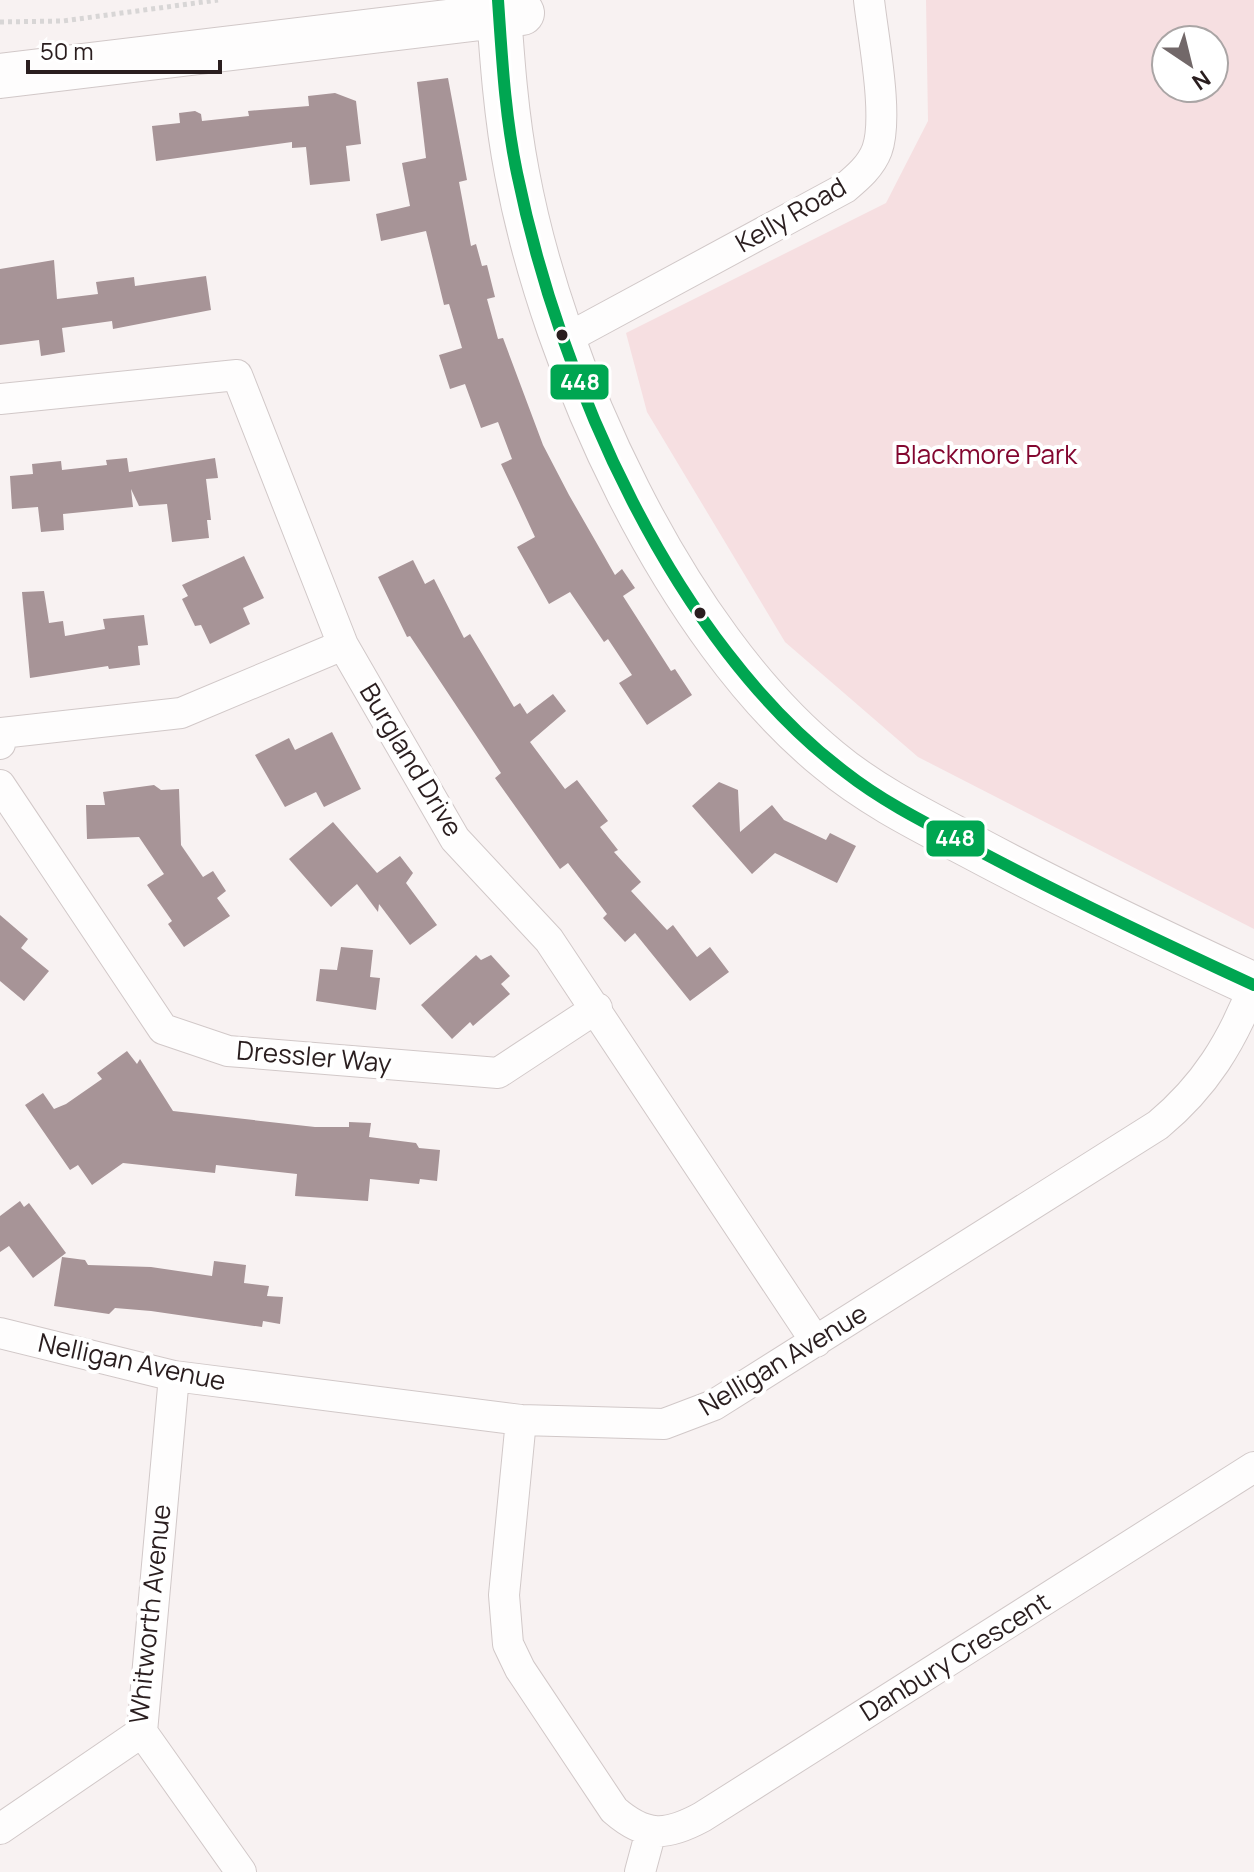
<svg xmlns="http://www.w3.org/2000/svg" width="1254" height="1872" font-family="Manrope,sans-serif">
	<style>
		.green { fill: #f6dfe1; fill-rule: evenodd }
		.building { fill: #a79497 }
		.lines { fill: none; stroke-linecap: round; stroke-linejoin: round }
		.street-casing { stroke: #d1c8c8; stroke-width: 32 }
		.secondary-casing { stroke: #d1c8c8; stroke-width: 46 }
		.path { stroke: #d8d6d6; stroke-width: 5; stroke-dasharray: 4 4; stroke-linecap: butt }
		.street { stroke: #fefdfd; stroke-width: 30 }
		.secondary { stroke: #fefdfd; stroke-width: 44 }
		.bus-1-casing { stroke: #fff; stroke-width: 18 }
		.bus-1 { stroke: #00a651; stroke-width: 12 }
		.bus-dot { fill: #2a1e1f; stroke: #fff; stroke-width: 3 }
		.labels { text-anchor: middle; stroke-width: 8; stroke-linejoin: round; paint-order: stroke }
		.street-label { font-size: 26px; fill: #2a1e1f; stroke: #fff }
		.park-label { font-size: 26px; fill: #830730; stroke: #fff }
		.line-badge { stroke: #fff; stroke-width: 3 }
		.badge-label { font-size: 22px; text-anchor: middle; font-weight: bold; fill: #fff }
	</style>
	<rect width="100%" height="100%" fill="#f8f2f2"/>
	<path class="green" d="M926 0H1254V929L918 757 785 642 647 412 626 333 886 203 928 121ZM1166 40H1214V88H1166Z"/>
	<path class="building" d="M448 78 467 180 459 182 471 246 476 244 482 266 487 265 495 297 487 299 498 339 503 338 543 445 569 495 615 575 622 569 635 588 623 596 671 671 675 669 692 695 647 725 619 683 632 675 608 639 604 642 570 592 549 604 517 547 535 537 501 464 512 459 498 422 481 428 465 384 450 389 439 355 462 348 449 304 444 305 426 231 381 241 376 214 410 206 402 163 426 158 417 82Z
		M335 93 356 101 361 144 346 146 350 181 310 185 306 147 292 148V142L156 161 152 126 180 123 179 113 195 111 201 114 202 121 249 116 248 111 309 106 308 96Z
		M54 260 57 299 98 294 96 282 134 277 135 286 206 276 211 310 113 329 112 321 62 328 65 352 41 356 39 340 0 345V269Z
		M127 458 129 472 215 458 218 478 206 479 211 520H207L209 538 172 542 167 504 139 506 131 489 133 507 63 514 64 530 41 532 38 507 12 509 10 476 33 474 32 464 61 461 62 470 107 465 106 460Z
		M244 556 264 598 243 608 250 624 210 644 201 625 195 626 182 599 188 596 182 585Z
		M413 560 425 584 434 579 464 638 470 634 514 707 520 703 527 714 553 694 566 711 530 742 565 789 577 780 608 821 600 827 618 850 614 852 641 882 631 891 667 930 673 925 697 957 710 947 729 972 690 1001 635 933 625 942 603 918 607 914 568 863 560 869 495 778 501 773 410 636 407 637 378 577Z
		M44 591 49 623 63 621 65 636 105 629 103 619 144 615 148 645 138 646 140 665 109 669 108 666 30 678 22 592Z
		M332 732 361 789 324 807 316 792 285 807 255 755 289 738 295 750Z
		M719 782 738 790 740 832 772 805 784 820 826 840 830 833 856 846 837 883 775 853 752 874 692 806Z
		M154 785 161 790 179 789 181 845 203 877 213 871 226 891 217 898 230 916 184 947 168 924 172 921 147 885 164 874 139 837 87 839 86 805H105L103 792Z
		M333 822 377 873 400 856 413 873 406 883 437 925 410 945 379 904 378 912 357 884 331 907 289 859Z
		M0 915 28 939 21 948 49 971 24 1001 0 981Z
		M341 947 373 950 370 977 380 978 376 1010 316 1001 320 969 337 970Z
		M476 955 481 960 491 955 510 976 501 984 510 994 473 1026 470 1022 452 1039 421 1005Z
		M127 1051 137 1064 140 1059 173 1111 315 1127H349V1122L371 1123 369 1137 416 1143 419 1148 440 1150 437 1181 420 1179 419 1184 370 1179 368 1201 295 1196 297 1174 216 1165 215 1173 123 1163 92 1185 78 1165 70 1170 25 1105 43 1093 54 1109 66 1104 102 1079 97 1073Z
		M20 1201 24 1207 29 1203 66 1253 33 1278 9 1246 0 1252V1216Z
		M62 1257 85 1260 88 1265 151 1267 212 1276 214 1261 246 1265 244 1283 269 1286 267 1296 283 1297 280 1324 263 1321 262 1327 151 1311 115 1308 109 1314 54 1306Z"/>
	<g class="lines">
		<defs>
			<path id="street" d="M562 341 845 188C858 177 871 166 877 150 889 117 873 37 869 0
				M0 399 237 375 343 645 455 839 549 940 816 1342
				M0 744 1 733 181 713 343 645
				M0 785 163 1029 228 1051 498 1073 597 1008
				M0 1333 174 1376 521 1420 664 1424 714 1405 1158 1125C1205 1086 1232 1042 1254 985
				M521 1420 504 1595 508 1644 520 1669 614 1810C646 1838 667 1836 702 1817L1254 1467
				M142 1732 241 1872
				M0 1829 142 1732 174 1376
				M640 1872 651 1831"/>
			<path id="secondary" d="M498 0C502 58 506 116 517 173 553 367 674 634 829 760 873 797 927 823 978 850 1068 898 1161 942 1254 985
				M0 76 522 13"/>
		</defs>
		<use href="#street" class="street-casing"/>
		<use href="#secondary" class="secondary-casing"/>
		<path class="path" d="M0 22 63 21 218 0"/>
		<use href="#street" class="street"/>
		<use href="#secondary" class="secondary"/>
		<defs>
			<path id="bus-1" d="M498 0C502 58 505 116 517 173 559 379 673 642 845 772 887 805 936 828 983 853 1072 900 1163 943 1254 985"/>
		</defs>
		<use href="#bus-1" class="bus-1-casing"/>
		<use href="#bus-1" class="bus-1"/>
	</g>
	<g class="bus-dot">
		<circle cx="562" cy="335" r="7"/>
		<circle cx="700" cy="613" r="7"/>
	</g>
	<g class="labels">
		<g class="street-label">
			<text transform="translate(791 215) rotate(-30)" y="9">Kelly Road</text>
			<text transform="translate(411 760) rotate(59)" y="9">Burgland Drive</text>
			<text transform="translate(314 1057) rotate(5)" y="9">Dressler Way</text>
			<text transform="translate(783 1360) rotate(-31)" y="9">Nelligan Avenue</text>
			<text transform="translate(132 1362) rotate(12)" y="9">Nelligan Avenue</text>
			<text transform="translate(150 1614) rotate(-84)" y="9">Whitworth Avenue</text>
			<text transform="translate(955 1657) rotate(-32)" y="9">Danbury Crescent</text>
		</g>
		<g class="park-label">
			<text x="986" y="464">Blackmore Park</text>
		</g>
	</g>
	<g class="line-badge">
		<rect x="549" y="363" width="61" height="38" rx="8" fill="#00a651"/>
		<rect x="925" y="819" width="61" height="39" rx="8" fill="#00a651"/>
	</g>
	<g class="badge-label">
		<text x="580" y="390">448</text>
		<text x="955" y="846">448</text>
	</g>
	<g transform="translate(1190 64) rotate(145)"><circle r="38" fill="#ffffff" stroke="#aaa5a5" stroke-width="2"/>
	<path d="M0-6L14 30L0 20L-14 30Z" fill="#726869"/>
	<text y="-12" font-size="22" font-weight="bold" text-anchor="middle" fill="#2a1e1f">N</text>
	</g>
	<path d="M28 60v12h192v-12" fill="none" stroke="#2a1e1f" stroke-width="4"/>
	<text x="40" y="60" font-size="24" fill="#2a1e1f" stroke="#ffffff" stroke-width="6" paint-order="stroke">50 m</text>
</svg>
